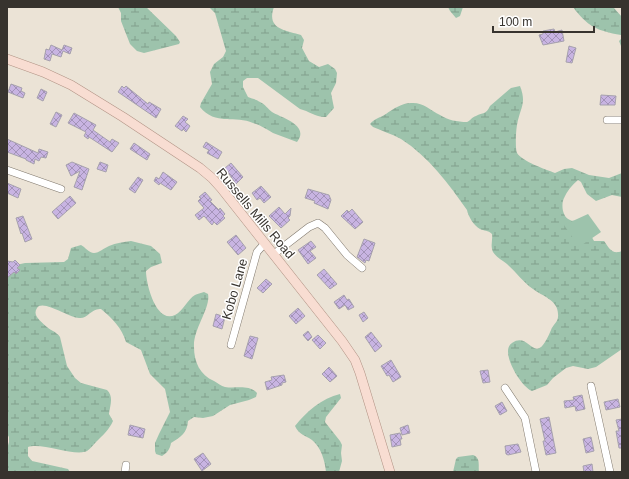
<svg xmlns="http://www.w3.org/2000/svg" width="629" height="479" font-family="Helvetica,sans-serif">
	<style>
		.wetland { fill: url(#wetland-marsh) }
		.park { fill: #9dc3ac }
		.building { fill: url(#building-cross-hatch); stroke: #a6a1ad }
		.lines { fill: none; stroke-linecap: round; stroke-linejoin: round }
		.minor-casing { stroke: #81796e; stroke-width: 8 }
		.major-casing { stroke: #b19385; stroke-width: 10 }
		.minor { stroke: #fff; stroke-width: 7 }
		.major { stroke: #f8ddd2; stroke-width: 9 }
		.labels { text-anchor: middle; stroke-width: 3; stroke-linejoin: round; paint-order: stroke }
		.street-label { font-size: 13px; fill: #37332e; stroke: #fff }
	</style>
	<defs>
		<pattern id="wetland-marsh" width="20" height="14" patternUnits="userSpaceOnUse"><rect width="20" height="14" fill="#9dc3ac"/><path d="M1 5h8M5 5V1M11 12h8M15 12V8" fill="none" stroke="#819f8c"/></pattern>
		<pattern id="building-cross-hatch" width="8" height="8" patternUnits="userSpaceOnUse"><rect width="8" height="8" fill="#c8b4e2"/><path d="M0 0l8 8M0 8l8-8" fill="none" stroke="#a393b8"/></pattern>
	</defs>
	<rect width="100%" height="100%" fill="#ebe3d6"/>
	<path class="wetland" d="M118 7H146L176 36 180 42 179 44 144 53 137 51 130 44 121 21V13Z
		M209 7H274C266 29 285 30 301 35L304 40 302 48 309 61 319 67 328 64 335 69 337 73 336 83 331 93 334 108 326 117C317 118 309 111 300 109L258 78H247L243 81V87L248 97C252 99 256 99 260 102 265 104 268 109 272 112 282 118 310 125 297 142 289 139 281 136 273 133 266 129 260 125 253 123 236 115 215 126 200 107L201 103 212 84 210 72 214 64 223 57 226 51 215 13Z
		M448 7H463L460 16 456 18 450 11Z
		M573 7H613L622 17V47L621 46 619 41 622 38 621 35C597 31 587 26 573 7Z
		M520 86C527 104 520 108 517 125 516 130 515 148 517 153 523 162 545 169 555 173L564 169 572 168 589 175 609 178 622 173V197L612 195 596 201 587 194 581 182 578 180C572 185 567 191 564 198 561 204 562 217 570 220 573 222 579 220 582 219L594 241H604C609 248 612 255 622 251V349L596 367 588 369 573 366 566 368 553 378 547 385 532 391C521 387 499 351 512 343 531 330 534 371 551 330 553 324 559 322 558 314 558 300 542 296 533 289 523 282 516 272 507 264 502 260 496 257 493 252 490 245 493 240 492 234 488 230 484 231 480 229 474 226 468 216 467 210 448 183 429 157 401 139 392 134 382 131 373 127L370 124C375 118 380 118 386 114 393 109 402 103 411 103 423 102 430 110 440 115 448 120 457 122 467 122 470 121 472 117 476 116 483 112 486 115 490 106L511 88Z
		M131 241 151 246 160 254 162 263 151 267 146 271C146 284 156 324 175 315 183 311 188 299 195 295 197 294 201 293 204 292L208 294C211 308 193 329 194 347 194 362 200 375 214 381 218 383 221 386 225 387 236 389 248 384 257 393L256 397 249 400 230 405 213 416 203 418 194 417 188 421C187 433 181 437 171 443 170 449 167 453 162 456L156 454 155 451V443L159 434 170 412 165 389 150 374 141 350 126 342C122 328 112 318 101 309 91 308 88 319 79 318 69 318 43 299 37 308 35 311 35 314 37 317 41 322 47 328 53 331 56 333 58 334 60 337L67 366 75 378 81 383 107 390C114 397 110 405 109 414L113 421C109 430 103 435 96 442 93 445 90 449 87 451 75 457 42 442 28 447V456L32 461 68 469 70 472H7V449L9 442V437L7 434V267L25 263 64 262 68 259 71 248 81 245C85 247 89 253 94 253 99 253 104 248 109 246 116 243 124 242 131 241Z
		M340 394 341 398 326 417 325 422 340 441 342 445 341 453 342 461 339 472H326C325 461 321 447 312 440 305 435 299 435 295 426 306 412 322 398 340 394Z
		M473 455C481 458 478 465 479 472H453L456 459 458 457Z"/>
	<path class="park" d="M588 214 601 232 579 247 564 225Z"/>
	<path class="building" d="M554 29 555 32 562 30 564 41 543 45 539 35 543 34V31Z
		M51 45 62 50 64 45 72 48 70 54 63 51 61 57 52 54 50 61 44 59 46 49 49 50Z
		M569 46 576 48 572 63 566 62Z
		M11 84 22 88 21 91 25 93 23 98 8 92Z
		M122 86 124 88 126 86 148 104 149 102 161 109 156 118 118 92Z
		M41 89 47 92 43 101 37 98Z
		M601 95 616 96 615 105H600Z
		M56 112 62 115 56 127 50 124Z
		M74 113 96 125 93 130 110 142 112 139 119 143 112 152 89 137 88 139 84 136 86 132 68 123Z
		M183 116 188 119 185 122 190 126 186 132 183 129 182 131 175 126Z
		M7 139 38 153 39 149 48 152 46 158 41 157 39 161 35 159 34 164 26 160V159L7 152Z
		M206 142 222 152 218 159 207 153 209 150 203 147Z
		M134 143 150 154 147 160 130 149Z
		M72 162 89 169 82 190 74 187 80 171 71 176 66 165Z
		M100 162 108 165 106 172 97 169Z
		M231 163 243 177 236 184 225 168Z
		M163 172 177 182 171 190 160 183 159 185 154 181 156 177 159 179Z
		M138 177 143 180 135 193 129 189Z
		M7 183 21 189 18 198 7 193Z
		M261 186 271 197 264 203 260 198 257 200 252 193Z
		M308 189 329 195 331 200 328 209 314 203 315 201 305 198Z
		M205 192 212 200 210 201 219 210 220 208 225 214 223 216 225 218 217 225 214 222 212 225 204 216 199 220 195 215 204 208 198 201 201 198 199 197Z
		M70 196 76 203 58 219 52 212Z
		M279 207 285 214 291 208 290 216 288 218 290 220 281 228 269 216Z
		M352 209 363 222 355 229 341 216 347 210 349 212Z
		M23 216 32 239 25 242 22 233 21 234 16 218Z
		M236 235 246 248 238 255 227 242Z
		M364 239 375 243 369 261 366 260 365 263 357 257Z
		M311 241 316 247 310 251 316 258 308 264 298 250Z
		M15 260 20 265 17 268 20 270 16 274 14 272 7 278V261L13 262Z
		M324 269 337 284 330 289 317 275Z
		M266 279 272 284 263 293 257 288Z
		M344 295 347 300 349 299 354 307 348 310 345 305 339 309 334 302Z
		M298 308 305 316 296 324 289 316Z
		M364 312 368 318 363 322 359 315Z
		M216 314 225 317 222 329 213 326Z
		M308 331 312 337 308 341 303 335Z
		M371 332 382 346 375 352 365 337Z
		M318 335 326 343 320 349 312 340Z
		M250 336 258 338 252 359 244 356Z
		M391 360 401 377 393 382 389 375 387 376 381 366Z
		M329 367 337 376 330 382 322 374Z
		M488 370 490 382 483 383 480 371Z
		M284 375 286 382 282 383V385L267 390 265 382 272 380 271 377Z
		M582 395 585 409 576 411 575 406 565 408 564 401 574 400 573 397Z
		M618 399 620 407 606 410 604 402Z
		M502 402 507 411 500 415 495 406Z
		M549 417 556 453 546 455 543 441H545L540 419Z
		M622 419V448H619L616 431H619L616 420Z
		M130 425 145 429 143 438 128 435Z
		M408 425 410 433 402 435 400 428Z
		M400 433 402 439H400L401 445 392 447 390 435Z
		M591 437 594 451 586 453 583 439Z
		M518 444 521 452 508 455 506 454 505 446Z
		M203 453 211 464 202 471 194 459Z
		M592 464 593 472H584L583 466Z"/>
	<g class="lines">
		<defs>
			<path id="minor" d="M607 120H622
				M7 170 61 189
				M274 254 309 227 318 223 325 228 347 255 362 268
				M231 345 257 252 265 243
				M591 386 610 472
				M505 388 525 418 536 472
				M125 472 126 465"/>
			<path id="major" d="M7 59 43 72 71 85 123 117 200 168 212 178 221 188 342 341 355 360 360 373 390 472"/>
		</defs>
		<use href="#minor" class="minor-casing"/>
		<use href="#major" class="major-casing"/>
		<use href="#minor" class="minor"/>
		<use href="#major" class="major"/>
	</g>
	<g class="labels">
		<g class="street-label">
			<text transform="translate(256 213) rotate(50)" y="5">Russells Mills Road</text>
			<text transform="translate(234 289) rotate(-74)" y="5">Kobo Lane</text>
		</g>
	</g>
	<rect width="629" height="479" fill="none" stroke="#37332e" stroke-width="16"/>
	<path d="M493 26v6h101v-6" fill="none" stroke="#37332e" stroke-width="2"/>
	<text x="499" y="26" font-size="12" fill="#37332e" stroke="#ffffff" stroke-width="3" paint-order="stroke">100 m</text>
</svg>
